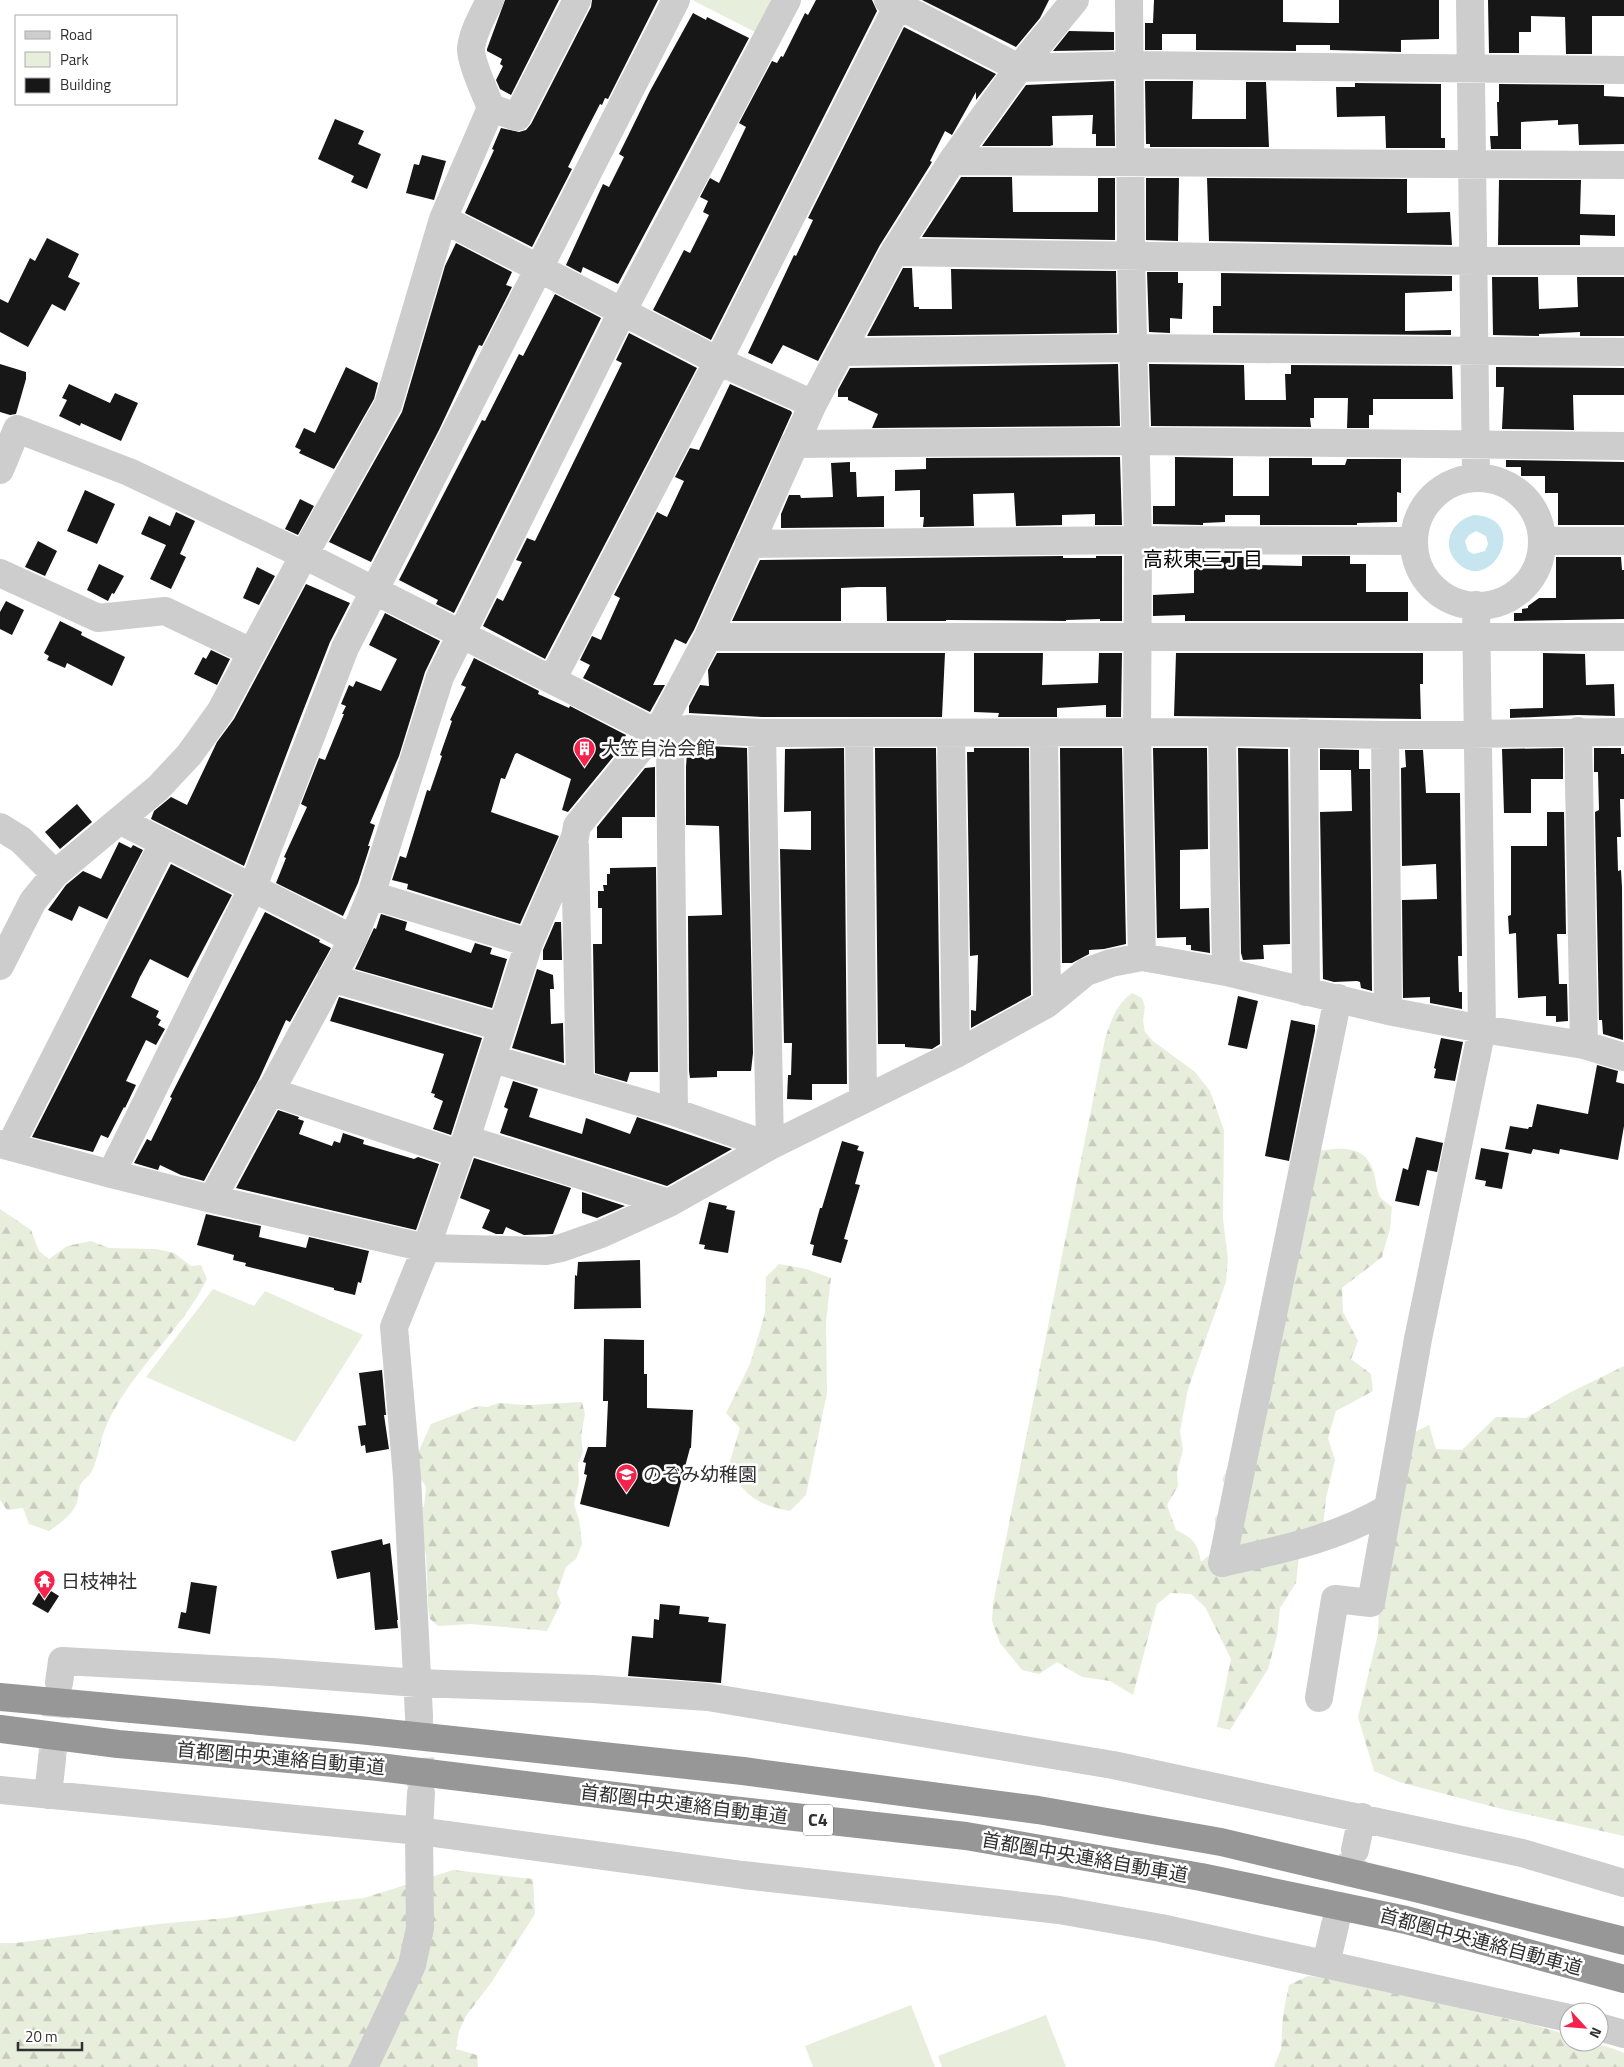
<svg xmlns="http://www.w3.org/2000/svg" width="1624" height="2067" font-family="'Titillium Web','Noto Sans JP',sans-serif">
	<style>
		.green { fill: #e8eedc }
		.forest { fill: url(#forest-firs) }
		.water { fill: #c7e5ef; fill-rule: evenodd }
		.building { fill: #171717 }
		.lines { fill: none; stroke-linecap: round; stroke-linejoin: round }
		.minor-tunnel { stroke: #d6d6d6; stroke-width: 28; stroke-dasharray: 28 14; stroke-linecap: butt }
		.minor { stroke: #cdcdcd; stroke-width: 28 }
		.highway { stroke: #979797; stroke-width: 28 }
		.labels { text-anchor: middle; stroke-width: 5; stroke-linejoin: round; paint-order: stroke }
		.shield { fill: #fff; stroke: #6e6e6e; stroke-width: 1 }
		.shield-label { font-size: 18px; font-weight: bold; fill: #303030 }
		.poi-label { font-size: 19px; fill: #303030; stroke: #fff; text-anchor: start }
		.street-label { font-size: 19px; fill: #303030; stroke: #fff }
		.neighbourhood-label { font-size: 20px; fill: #000; stroke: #fff }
	</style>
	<defs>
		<pattern id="forest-firs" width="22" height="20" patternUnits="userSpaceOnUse" patternTransform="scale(1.25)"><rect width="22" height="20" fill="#e8eedc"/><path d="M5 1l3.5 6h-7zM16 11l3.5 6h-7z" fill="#c7ccbd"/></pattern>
	</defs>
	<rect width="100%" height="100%" fill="#fff"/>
	<path class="green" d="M694 0H776L759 34 694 1Z
		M213 1289 254 1306 265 1291 363 1335 295 1442 146 1377Z
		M911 2005 935 2067H813L805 2046Z
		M1046 2015 1066 2067H942L938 2056Z"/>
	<path class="forest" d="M1132 993 1142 998 1145 1007 1143 1021 1145 1032 1153 1041 1195 1072 1210 1091 1224 1130 1223 1219 1228 1259 1226 1282 1188 1389 1180 1431 1183 1450 1177 1472 1178 1486 1167 1505 1176 1530C1194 1539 1197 1542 1201 1562L1208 1556 1215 1554C1219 1541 1214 1531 1215 1517L1227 1507 1231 1493 1222 1480 1229 1465 1314 1152C1336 1148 1364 1143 1373 1170 1376 1178 1376 1190 1380 1197 1382 1200 1389 1204 1392 1207L1390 1229 1382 1257 1342 1288 1343 1312 1358 1341 1351 1359 1371 1374 1373 1391 1336 1411 1328 1438 1335 1460 1326 1498 1323 1528 1299 1556 1296 1583 1280 1608 1277 1636 1268 1669 1230 1730 1217 1727 1231 1659 1205 1607 1191 1594 1171 1593 1157 1604 1133 1695 1110 1681 1082 1677 1057 1662 1039 1674 1022 1670 1000 1643 992 1621 993 1604 1105 1039C1111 1020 1116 1005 1132 993Z
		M0 1209 31 1230 39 1251 49 1259 67 1246 91 1241 109 1248 156 1249 174 1253 191 1266 201 1265 207 1279C181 1332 132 1369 107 1424 100 1439 99 1456 92 1471 89 1477 82 1480 80 1486 78 1492 79 1499 76 1505 71 1516 59 1524 49 1531L29 1524 23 1508 7 1510 0 1500Z
		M779 1264 806 1269 831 1278 826 1321 827 1393 806 1495 790 1511C756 1504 747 1497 728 1468L740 1428 726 1413 750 1364 765 1313 766 1277Z
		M1624 1366V1836L1502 1809 1399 1782 1374 1771 1358 1717 1378 1634 1379 1598 1411 1434 1429 1425 1436 1449 1462 1450 1496 1417 1526 1418 1569 1393Z
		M582 1402 585 1414 581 1436 583 1451 578 1464 579 1482 574 1504 579 1520 582 1544 576 1559 566 1567 557 1593 561 1603 547 1631 471 1624 438 1626 430 1619 428 1605 426 1555 422 1544 419 1513 424 1506 426 1487 416 1472 415 1459 431 1424 478 1406 487 1407 499 1403 527 1405Z
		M453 1870 533 1879 535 1914 491 1983 466 2016 459 2031 456 2049 477 2055 478 2067H0V1943H16L158 1924 226 1918 327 1902 364 1898Z
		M1308 1976 1326 1978 1534 2025 1569 2035V2042C1591 2042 1603 2044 1624 2053V2067H1274L1281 2049 1283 2015 1289 1985Z"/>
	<path class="water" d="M1474 515C1534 518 1489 599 1456 561 1440 543 1453 520 1474 515ZM1476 531 1486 536 1488 544 1485 551 1474 554 1468 551 1465 541 1469 535Z"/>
	<path class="building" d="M505 0H559L511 95 500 89 496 80 503 66 500 64 502 59 487 51V49Z
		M592 0H658L608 99 605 98 602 105 600 104 584 135 568 167 572 169 532 247 465 213 494 150 492 149 501 128 519 132 526 130 531 124 591 7Z
		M816 0H872L877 11 711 340 653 310 684 250 690 253 709 215 703 212 708 201 700 197 710 178 719 183 746 127 739 123 772 61 777 63 781 56 783 57 805 13 808 15Z
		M922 0H1049L1040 18 1016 47Z
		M1154 0H1283V22L1330 23H1339V0H1439V39L1401 40V52L1330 50V45H1296V51L1196 50V34H1162V50H1145V23H1153Z
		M1488 0H1624V16H1592V54H1566L1565 17 1531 16V32H1519V53H1489Z
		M693 13 706 20 707 17 749 38 618 284 583 267 581 273 566 265 603 184 609 187 624 157 619 154 628 136 650 91Z
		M904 27 996 74 976 100V92L952 135 945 131 930 161 932 162 929 167 880 245 818 361 783 345 772 364 748 353 794 255 796 256 813 220 808 218Z
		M1069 31 1114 32V50L1053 51Z
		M1114 81 1115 146H1096V134H1092L1093 115 1052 116 1053 145 1050 146H982L1026 85Z
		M1145 81H1193L1192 119H1246V82H1266L1269 147H1150V144H1146Z
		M1355 83 1441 84V138H1445V148H1386L1385 116 1337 117 1336 87H1355Z
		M1499 84 1604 85V96L1624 97V144L1579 145 1578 124 1558 125V120L1521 122V149H1491L1490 136H1498L1497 102H1499Z
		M335 119 364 131 358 144 381 154 367 189 351 182 354 176 318 159Z
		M422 155 446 161 434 200 406 193 414 164 419 165Z
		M961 177H1012L1013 212H1098V178H1115V240L922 237Z
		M1146 178H1179L1178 241 1146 240Z
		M1207 178 1407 179V213L1450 212 1452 245 1209 241Z
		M1499 180H1581L1580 214 1615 215V236L1580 235V245H1498Z
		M47 238 79 254 68 277 80 283 65 311 52 304 28 347 0 332V299L8 303 30 258 35 261Z
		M456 243 512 272 506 285 512 287 482 346 479 345 439 430 371 562 329 542 402 412 445 266Z
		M903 268H912L914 307H919V309H952L951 269 1116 271 1117 333 867 336Z
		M1147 272H1178V283H1183L1182 319 1170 318V333L1149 332Z
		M1221 273 1452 276V291L1405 293V331L1451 330V335L1213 333V306H1221Z
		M1492 277H1538L1539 309 1578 307 1577 277H1624V336H1580V332L1539 334V336L1493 335Z
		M555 294 601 318 454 613 436 604 438 600 399 580 482 420 485 421 519 354 523 356Z
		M629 333 697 368 545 659 483 626 497 598 503 601 522 562 516 560 527 538 535 541 622 363 616 360Z
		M0 364 26 372V379L16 414 10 415 0 412Z
		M1118 364 1120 426 872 428 878 414 848 400V397H838V390L850 368Z
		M1149 364 1244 365 1245 400H1286L1285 374H1291V365L1452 366 1453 399H1373V415H1369V428H1347L1348 398H1314V418H1310L1311 427 1151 426Z
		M346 367 378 383 374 399 334 469 299 453 301 450 295 447 304 428 315 433Z
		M1496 367 1624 368V395H1573L1574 430 1502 429 1504 387H1496Z
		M69 384 110 403 115 393 138 403 121 441 81 423 80 426 59 416 67 400 62 398Z
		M730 384 791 411 792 413 694 630 686 644 675 639 653 685H665L650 712 583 678 590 665 580 660 592 636 601 640 620 598 614 595 657 512 667 517 684 481 675 477 690 448 699 450Z
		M1120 457 1122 525H1095V514L1062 515V525L1016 526 1014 493 973 494 974 526 923 527 924 517H920V490L895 491V470L926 469V458Z
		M1175 457 1233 458V496H1269V458H1312V465H1345L1347 459H1401V493L1397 492V522L1357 523V525H1260V515H1225V522L1203 523V525L1153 524V506H1175Z
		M1506 460 1624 462V525H1558V493H1545V476H1521V467H1506Z
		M850 462V472H856L857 497 884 496V527L781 528V514L789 495H800L801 498 833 497 831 463Z
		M85 490 115 504 97 544 67 531Z
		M300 499 314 506 298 535 285 529Z
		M176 512 195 521 180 554 186 557 171 589 150 579 166 545 141 534 149 516 170 526Z
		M38 541 57 551 45 576 25 567Z
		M1063 556V558H1096V556H1122V621H1100V619L1066 620V621L946 620V621H887L886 587H858L841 588V621H732L760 560Z
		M1302 556H1350V564H1366V592H1408V621H1185V615L1153 616V595L1194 593V557H1257V565L1302 566Z
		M1556 557H1621L1622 570H1624V619L1514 621V613H1522V609L1528 608V606L1539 598H1556Z
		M99 564 124 576 114 594 112 593 108 601 87 590Z
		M257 567 275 576 259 605 243 598Z
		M306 584 350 603 330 642 301 716 244 866 151 819 154 811 171 797 187 805 217 742 234 719Z
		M6 601 24 610 12 635 0 629V612Z
		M385 613 440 641 425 672 399 756 370 823 375 825 368 846H370L358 883 343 916 276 883 286 858 284 857 307 807 301 804 319 758 325 760 344 714H342L346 706 341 704 349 685 353 687 356 681 381 691 397 659 369 645Z
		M60 621 82 632 81 635 125 657 112 686 67 663 65 668 47 660 49 656 44 653Z
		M211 650 230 659 217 685 194 674 203 657 206 659Z
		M717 653H945L942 717H762L689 713V706L700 685 709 686 708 670Z
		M974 653H1043L1042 685 1098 683 1099 653H1122L1121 717H1106V705L1057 708V717H998L999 713 974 712Z
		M1176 653H1423V684H1420L1421 719 1174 716Z
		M1543 653 1585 654 1586 685 1614 684 1615 716 1578 715 1510 718V709L1543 708Z
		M474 658 539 691 538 694 569 708 570 706 626 735 618 751 568 812 562 810 571 779 517 753 515 754 505 779 501 778 491 812 559 836 520 924 407 889 408 884 392 880 400 856 406 858 427 790 430 791 442 756 440 755 452 721 450 720 466 687 461 685Z
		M690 745 747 748 753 1053 751 1071H717V1077L690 1078 689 1071 688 916 722 915 719 826 686 825V767L687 752H690Z
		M844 748 847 1084H812V1100L787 1099 788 1075H791L792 1043H784L780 849 811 850V811L784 812 785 749Z
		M875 748H936L940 1044 932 1049 905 1047V1044H878Z
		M974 748H1029L1031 995 971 1028V1010L976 1011 978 955 970 956 967 752H974Z
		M1060 748H1122L1126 944 1104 949 1089 950V954L1072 963H1062Z
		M1153 748H1207L1208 849 1180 850V909L1209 908 1210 953 1191 950V945H1186V937L1157 938Z
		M1238 748 1288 749 1290 944 1263 945 1264 959 1243 960 1241 953Z
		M1563 748V779H1531V813H1504L1502 749Z
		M1594 748H1621V754H1624V799H1620L1621 837H1617L1618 871 1621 870 1622 887 1623 1040 1603 1034 1602 1020H1599L1595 812 1599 810 1598 772H1594Z
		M1320 749 1359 750V769H1370L1372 991 1361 988 1360 982 1357 981 1334 982 1323 979 1320 812 1352 811 1351 770H1320Z
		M1405 750H1423L1426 793H1460L1462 956H1458L1459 992H1462V1009L1430 1003V997L1403 998 1402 900 1437 899 1436 864 1402 866 1401 768 1406 767Z
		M655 767V817H622V838H597V827L645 768Z
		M77 804 92 822 60 849 45 832Z
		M1547 812H1564L1566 934H1557L1559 984H1567L1568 1021 1556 1022V1016H1546V996L1518 998 1516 933 1509 934 1508 916 1511 915V846H1547Z
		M119 842 131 848 133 845 143 850 107 919 79 906 72 921 48 910 66 885 83 871 101 879Z
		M171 864 232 895 188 978 150 959 140 977 131 997 159 1011 156 1017 161 1020 158 1025 165 1029 156 1045 146 1040 126 1081 136 1085 125 1108 124 1107 108 1138 101 1135 93 1152 32 1137Z
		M656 867 658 1072H630L627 1082 595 1073 593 944H602V908H598V891H604L603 885H607V874H610V868Z
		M265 912 320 940 319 942 331 948 290 1022 286 1020 259 1079 204 1181 181 1175 160 1165 158 1170 134 1163 147 1139 151 1141 172 1098 170 1097Z
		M381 914 407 922 405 930 471 953 475 943 492 948 490 954 507 959 492 1008 355 969 374 928 376 929Z
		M555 922H561L562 960H543V950Z
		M537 969 553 975 554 989H550L551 1024 563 1023 564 1063 512 1048Z
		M1238 996 1258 1001 1247 1049 1228 1045Z
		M339 997 482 1038 451 1135 433 1129 443 1101 434 1097 435 1094 431 1093 444 1054 330 1021Z
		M1291 1020 1315 1025V1031L1289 1161 1265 1156Z
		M1441 1038 1463 1042 1455 1081 1434 1078 1436 1069 1434 1068Z
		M1597 1065 1618 1071 1616 1082 1624 1084V1126L1618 1160 1560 1149 1559 1154 1533 1149 1531 1154 1505 1149 1510 1126 1528 1129 1529 1127H1532L1537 1104 1588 1114Z
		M513 1081 538 1089 529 1117 582 1134 586 1118 630 1134 637 1117 732 1149 667 1186 500 1133 508 1109 504 1107Z
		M278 1110 299 1117 298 1119 304 1121 299 1134 332 1146 334 1141 340 1143 343 1133 364 1140 363 1144 414 1159 418 1157 439 1164 416 1230 236 1188Z
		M1416 1137 1443 1143 1437 1172 1427 1170 1419 1206 1395 1201 1403 1168 1408 1170Z
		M842 1141 859 1146 857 1150 864 1152 855 1184 860 1185 844 1239 848 1240 841 1263 812 1255 814 1245 810 1244 820 1208H822Z
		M1481 1148 1509 1153 1502 1189 1485 1186 1486 1181 1475 1179Z
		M474 1158 571 1188 553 1234 524 1235 506 1227 503 1234H496L482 1228 490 1210 460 1198Z
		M582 1192 625 1206 597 1218 582 1213Z
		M709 1202 727 1206 726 1209 735 1211 728 1253 704 1249 705 1245 699 1244Z
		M206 1214 261 1226 259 1237 306 1248 309 1237 369 1251 361 1283 358 1282 355 1295 334 1290V1288L245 1266 246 1263 233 1260 234 1255 197 1245Z
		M640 1260 641 1308 574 1309 575 1275 577 1276 578 1262Z
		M604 1339 644 1340V1374H647V1408L693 1410 691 1448H690L669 1527 580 1504 587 1475 584 1474 586 1463 583 1462 588 1447H606L608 1401H603Z
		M382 1370 386 1415H384L389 1449 366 1453 365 1445 361 1446 358 1426 366 1425 359 1373Z
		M382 1539 383 1545 390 1543 398 1620H397L398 1628 375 1630 370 1572 337 1579 331 1551Z
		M191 1582 217 1586 210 1634 178 1628 181 1612 186 1613Z
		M43 1586 59 1596 48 1613 32 1604Z
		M660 1604 680 1606 679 1614 709 1617 708 1622 726 1624 721 1683 628 1676 632 1636 653 1638 654 1619 659 1620Z"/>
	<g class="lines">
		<path class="minor-tunnel" d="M419 1716 421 1793
			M52 1759 59 1683
			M1335 1925 1355 1850"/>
		<path class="minor" d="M888 0 1019 68 1131 65 1624 70
			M1129 0 1131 256 1138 540 1137 733 1142 957
			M1470 0 1476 477
			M491 108 517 117 577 0
			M952 161 1624 165
			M443 219 718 361 813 404
			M894 252 1473 261H1624
			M842 352 1133 348 1624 352
			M794 444 1136 441 1624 446
			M0 470 17 429 129 472 304 555 657 733 689 729 762 733 1222 732 1385 735 1624 732
			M1414 542a64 64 0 1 1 128 0a64 64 0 1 1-128 0Z
			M1543 541H1624
			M749 544 1138 540 1413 541
			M0 573 98 618 165 611 251 652
			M708 637H1624
			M552 680 718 361 898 5
			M1578 731 1584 1045
			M1222 732 1226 972
			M657 733 670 745 674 1112
			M859 733 863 1099
			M951 733 956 1054
			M1044 733 1047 1004
			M1304 733 1306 992
			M1385 735 1388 1011
			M121 821 353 939
			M0 827 21 840 55 874
			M575 846 580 1084
			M371 895 529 943
			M0 966 33 901 55 874 158 788 189 755 220 712 304 555 388 405 443 219 491 108C486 95 470 61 471 48 473 31 483 15 490 0
			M331 978 501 1027
			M1338 998 1222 1563C1279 1550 1337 1539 1388 1508L1418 1339 1482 1029 1476 605
			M493 1059 674 1112 770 1146 762 733
			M269 1091 459 1154
			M466 1139 669 1203
			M0 1144 111 1174 212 1199 426 1248 546 1251 561 1248 601 1234 669 1203 770 1146 956 1054 1047 1004 1086 972 1111 963 1142 957 1226 972 1388 1011 1482 1029 1584 1045 1624 1057
			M10 1146 163 844
			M111 1174 252 889 345 648 676 0
			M212 1199 353 939 371 895 440 677 622 312 787 0
			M59 1683 62 1661 272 1672 417 1683 593 1689 708 1697 1113 1765 1522 1853 1624 1883
			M1319 1698 1335 1599 1371 1603 1388 1508
			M419 1716 407 1477 394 1327 426 1248 459 1154 466 1139 529 943 575 837 577 826 642 747 657 733 708 637 813 404 894 252 952 161 1019 68 1075 0
			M0 1790 419 1831 743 1875 1059 1910 1161 1928 1569 2018
			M48 1795 52 1759
			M1355 1850 1362 1817
			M1326 1964 1335 1925
			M1599 2027 1624 2034
			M364 2067 412 1965 420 1928 419 1831 421 1793"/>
		<path class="highway" d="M0 1697 359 1730 743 1771 1038 1810 1221 1842 1419 1889 1624 1941
			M0 1729 118 1744 379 1767 705 1807 966 1836 1201 1877 1406 1920 1624 1979"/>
	</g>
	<defs>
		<symbol id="building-pin" viewBox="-11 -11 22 30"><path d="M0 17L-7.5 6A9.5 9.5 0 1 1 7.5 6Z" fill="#f5234c" stroke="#fff"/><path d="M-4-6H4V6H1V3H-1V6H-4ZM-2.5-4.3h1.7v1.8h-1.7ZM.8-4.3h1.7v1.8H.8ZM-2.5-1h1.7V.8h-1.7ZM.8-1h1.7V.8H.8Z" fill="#fff"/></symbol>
		<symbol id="school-pin" viewBox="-11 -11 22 30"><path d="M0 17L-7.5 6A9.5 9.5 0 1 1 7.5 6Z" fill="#f5234c" stroke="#fff"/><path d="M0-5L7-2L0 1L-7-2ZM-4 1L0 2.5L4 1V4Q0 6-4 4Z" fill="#fff"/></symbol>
		<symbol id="temple-pin" viewBox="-11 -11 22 30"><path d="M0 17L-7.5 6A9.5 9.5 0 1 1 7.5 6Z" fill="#f5234c" stroke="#fff"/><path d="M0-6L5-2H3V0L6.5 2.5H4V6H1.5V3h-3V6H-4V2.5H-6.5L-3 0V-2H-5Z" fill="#fff"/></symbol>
	</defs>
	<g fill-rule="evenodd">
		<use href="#building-pin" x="572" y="736" width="25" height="34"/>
		<use href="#school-pin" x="614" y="1462" width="25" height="34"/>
		<use href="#temple-pin" x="32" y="1568" width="25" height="34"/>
	</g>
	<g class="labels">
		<rect class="shield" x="803" y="1804.5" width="30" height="31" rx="4"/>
		<g class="shield-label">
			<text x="818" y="1826">C4</text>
		</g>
		<g class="poi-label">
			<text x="601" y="755">大笠自治会館</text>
			<text x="643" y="1481">のぞみ幼稚園</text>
			<text x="61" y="1588">日枝神社</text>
		</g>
		<g class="street-label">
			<text transform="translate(281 1758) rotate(5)" y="7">首都圏中央連絡自動車道</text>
			<text transform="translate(684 1804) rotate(7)" y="7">首都圏中央連絡自動車道</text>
			<text transform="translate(1085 1857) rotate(10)" y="7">首都圏中央連絡自動車道</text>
			<text transform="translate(1481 1941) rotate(15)" y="7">首都圏中央連絡自動車道</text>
		</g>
		<g class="neighbourhood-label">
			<text x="1203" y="566">高萩東三丁目</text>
		</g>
	</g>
	<rect x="15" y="15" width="162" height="90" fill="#ffffff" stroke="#acacac"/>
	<rect x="25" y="31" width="25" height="8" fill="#cdcdcd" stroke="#acacac"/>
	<text x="60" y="40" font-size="15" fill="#303030">Road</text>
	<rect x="25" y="52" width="25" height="15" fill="#e8eedc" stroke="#acacac"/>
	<text x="60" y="65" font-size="15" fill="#303030">Park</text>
	<rect x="25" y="78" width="25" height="15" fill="#171717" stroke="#acacac"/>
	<text x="60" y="90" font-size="15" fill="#303030">Building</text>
	<g transform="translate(1584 2027) rotate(116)"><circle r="24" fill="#ffffff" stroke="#acacac"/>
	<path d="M0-4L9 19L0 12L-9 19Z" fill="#f5234c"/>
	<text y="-8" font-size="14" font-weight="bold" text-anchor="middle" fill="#303030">N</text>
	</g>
	<path d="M18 2042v8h64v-8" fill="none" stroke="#303030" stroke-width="2.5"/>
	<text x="25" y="2042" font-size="15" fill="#303030" stroke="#ffffff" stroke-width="4" paint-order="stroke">20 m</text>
</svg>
